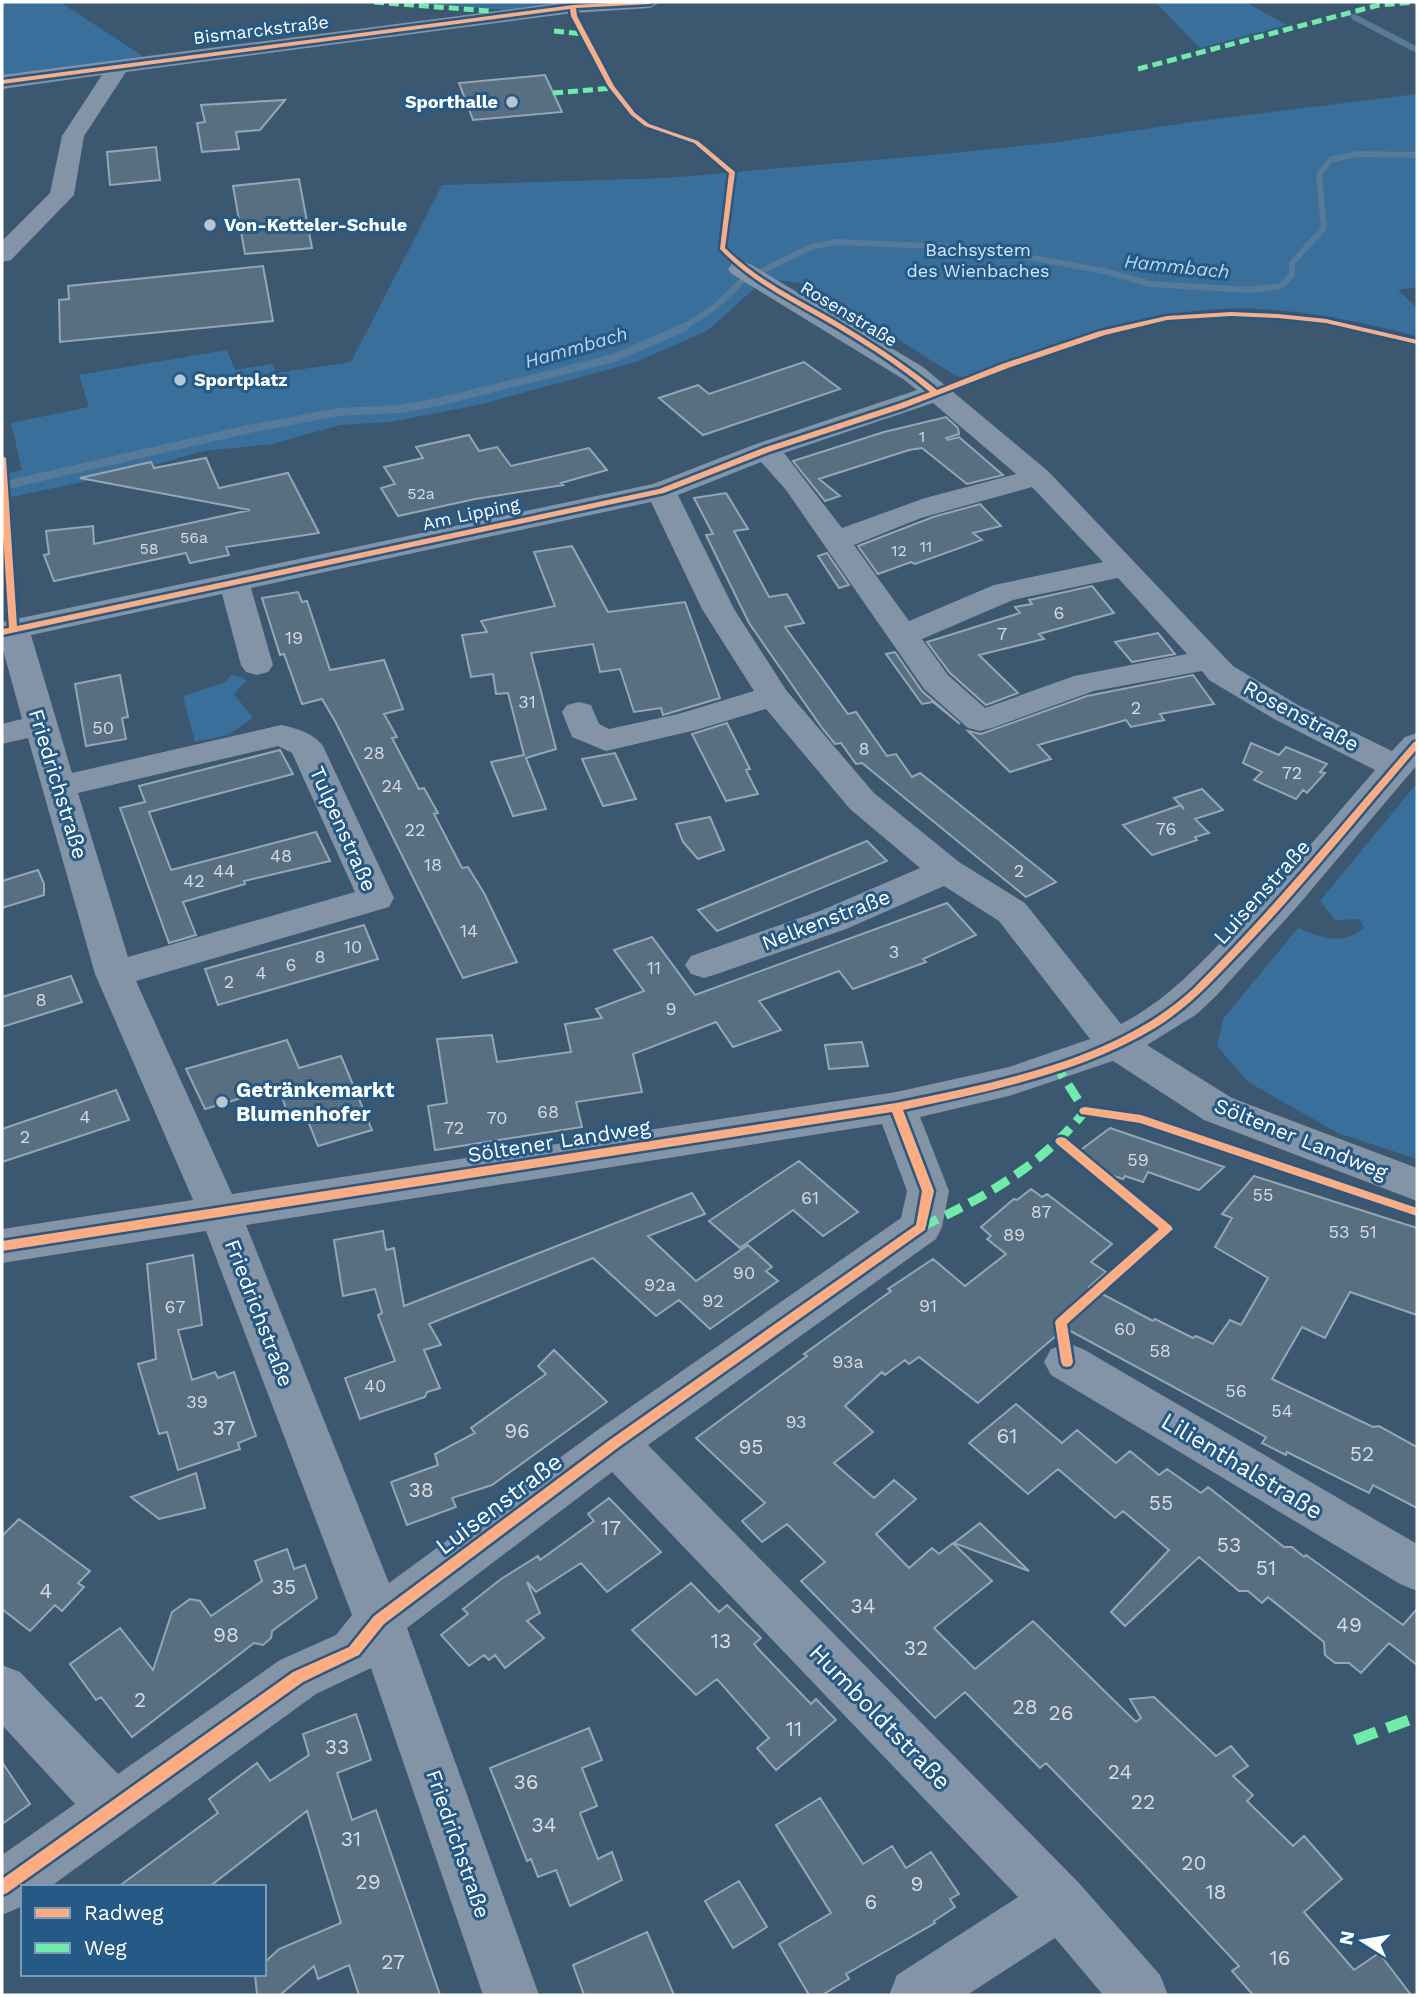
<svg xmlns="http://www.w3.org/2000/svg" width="1419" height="1997" font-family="'Work Sans',sans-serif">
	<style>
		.green { fill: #396f9b }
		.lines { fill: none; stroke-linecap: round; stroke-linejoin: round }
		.stream-far1 { stroke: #567a98; stroke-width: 6 }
		.stream { stroke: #567a98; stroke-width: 8 }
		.building { fill: #586f82; stroke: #95a6b4; stroke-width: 2 }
		.minor { fill: #8294a5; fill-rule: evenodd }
		.quiet-far2 { stroke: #6deda7; stroke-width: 5; stroke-dasharray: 10 5; stroke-linecap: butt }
		.quiet-far1 { stroke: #6deda7; stroke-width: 9; stroke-dasharray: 18 9; stroke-linecap: butt }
		.quiet { stroke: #6deda7; stroke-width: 11; stroke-dasharray: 23 11; stroke-linecap: butt }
		.cycleway-casing { stroke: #255986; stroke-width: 5 }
		.cycleway { fill: #ffac80; fill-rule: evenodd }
		.poi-dot { fill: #bac5cd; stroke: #255986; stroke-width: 2.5 }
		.labels { text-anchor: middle; stroke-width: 6; stroke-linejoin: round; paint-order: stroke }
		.far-number-label { font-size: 16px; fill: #d5dbe0 }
		.far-street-label { font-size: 18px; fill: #fff; stroke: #255986 }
		.far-poi-label { font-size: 18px; font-weight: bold; fill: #fff; stroke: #255986; text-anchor: start }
		.far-park-label { font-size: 18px; fill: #d3e7f6; stroke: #255986 }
		.number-label { font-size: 18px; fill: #d5dbe0 }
		.far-water-label { font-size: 19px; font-style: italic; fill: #bbd8f0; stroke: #255986 }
		.street-label { font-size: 21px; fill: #fff; stroke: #255986 }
		.poi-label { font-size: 21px; font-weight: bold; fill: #fff; stroke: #255986; text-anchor: start }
		.near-number-label { font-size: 21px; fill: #d5dbe0 }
		.near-street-label { font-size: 24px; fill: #fff; stroke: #255986 }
	</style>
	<rect width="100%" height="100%" fill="#3b5870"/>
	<path class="green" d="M2 2H60L147 59 2 78Z
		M397 2H586L521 11Z
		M1155 2H1245L1287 25 1200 48Z
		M1417 94V287L1398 290 1417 308V336C1342 317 1263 301 1186 312 1112 323 1042 354 972 378L956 376 812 285 766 278 707 331 636 362 478 405 390 422 340 425 273 444 204 451 129 472 2 499V475L22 470 11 423 89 407 79 375 227 350 235 370 272 364 276 373 351 362 442 185 668 178 943 154 1059 142 1191 122Z
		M232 674 247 680 234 694 253 718 228 735 195 742 183 696 226 682Z
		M1417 783V1159L1338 1133 1248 1082 1217 1046 1223 1019 1298 928C1322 938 1342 946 1364 928L1359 919 1335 920 1320 901Z"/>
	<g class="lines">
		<path class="stream-far1" d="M1354 17 1417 50
			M681 329 715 307 743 280 811 247 836 242 977 248 1104 271 1150 284 1249 290 1281 286 1292 275V263L1324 228 1319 175 1330 160 1356 154 1417 155"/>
		<path class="stream" d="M2 486 249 429 339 412 401 409 442 401 614 358 685 327"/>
	</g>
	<path class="building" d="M545 75 562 112 473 120 459 83Z
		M285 100 260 130 236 132 239 149 202 152 197 123 205 122 201 105Z
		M156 147 160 180 110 185 107 152Z
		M299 179 312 248 245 254 233 186Z
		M263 266 273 321 60 342 59 300 69 299 68 286Z
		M804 362 840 389 703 435 659 398 698 385 709 394Z
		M946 417 958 428 959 434 946 438 948 440 959 437 1003 475 967 484 922 448 909 450 819 479 840 496 825 501 793 461 884 432Z
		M469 435 479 451 497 447 511 466 589 448 607 470 561 483 563 485 475 499 398 516 381 488 395 484 384 467 423 458 416 447Z
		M206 458 219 488 288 473 319 533 226 547 229 555 190 563 186 553 54 581 44 555 49 554 46 531 93 526 94 544 250 510 80 478 151 462 154 468Z
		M726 493 748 529 734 531 769 597 787 594 804 623 785 627 848 714 856 712 887 756 896 754 912 777 920 773 1056 882 1026 897 862 763 856 764 841 743 835 744 822 728 749 623 706 535 713 534 694 498Z
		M980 504 1001 526 973 533 982 540 915 564 911 562 878 574 858 546 933 517Z
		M572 546 608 612 685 602 720 698 663 715 661 708 634 712 620 669 600 672 593 644 531 653 556 749 526 758 546 809 513 816 491 762 524 755 508 693 496 694 493 674 471 677 462 635 487 632 481 621 555 606 534 552Z
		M827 553 849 585 839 588 818 556Z
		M1092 586 1114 613 1039 634 1044 639 979 655 1018 693 986 705 950 673 927 642 1020 613 1015 607 1032 604 1029 600Z
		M298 592 302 602 307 601 330 670 384 660 403 709 384 714 397 737 392 738 419 789 424 788 438 813 434 814 462 868 468 867 484 893 517 962 463 978 335 721 322 699 302 704 284 654 280 655 262 598Z
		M1158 633 1175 654 1132 662 1115 642Z
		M895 652 922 691 960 724 933 702 922 704 886 654Z
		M120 675 128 717 122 718 126 739 86 746 75 684Z
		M1193 675 1214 704 1160 714 1164 720 1131 727 1126 720 1038 745 1051 759 1010 772 968 731 981 734 1087 696Z
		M727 723 750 769 746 770 758 794 726 801 692 734Z
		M1251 743 1279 755 1286 747 1327 764 1320 772 1325 773 1307 793 1303 790 1296 799 1254 780 1262 772 1243 763Z
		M280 750 293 774 149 812 171 870 316 832 330 861 244 881 245 884 183 902 196 935 169 943 120 808 145 802 139 786Z
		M615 753 636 799 603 806 582 759Z
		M1202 789 1223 810 1195 819 1209 833 1195 837 1197 840 1152 855 1123 825 1181 805 1184 809 1174 798Z
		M710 817 724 850 698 859 683 842 676 824Z
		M867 841 887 861 717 931 698 910Z
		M38 870 44 884V895L2 908V881Z
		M947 903 976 935 923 959 926 962 853 989 839 971 759 1001 781 1030 733 1047 716 1022 633 1054 642 1092 576 1102 582 1127 435 1150 428 1106 447 1103 437 1039 492 1035 497 1062 571 1052 565 1024 602 1018 596 1009 644 991 614 950 652 937 695 995Z
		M364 925 378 959 218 1005 205 969Z
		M71 976 82 1002 2 1027V997Z
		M287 1040 299 1068 341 1056 372 1130 318 1146 304 1111 289 1116 278 1087 205 1109 186 1069Z
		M862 1042 868 1066 829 1069 825 1045Z
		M116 1090 129 1120 2 1162V1129Z
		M1110 1128 1224 1167 1199 1190 1148 1172 1143 1182 1125 1176 1123 1179 1105 1173 1078 1152Z
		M799 1161 858 1212 823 1236 793 1210 740 1248 709 1221Z
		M1254 1176 1417 1228V1315L1350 1292 1325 1338 1302 1327 1272 1379 1373 1427 1379 1426 1417 1447V1508L1373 1485 1369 1493 1287 1452 1286 1455 1262 1443 1266 1437 1065 1328 978 1403 919 1357 909 1364 905 1360 885 1375 882 1372 845 1406 873 1432 834 1463 874 1498 894 1480 916 1499 876 1534 909 1568 932 1548 939 1554 953 1543 992 1581 934 1628 975 1669 1033 1621 1136 1722 1141 1718 1130 1699 1154 1697 1216 1756 1231 1746 1248 1766 1233 1776 1253 1795 1247 1801 1293 1846 1304 1836 1342 1879 1304 1912 1354 1970 1379 1953 1411 1995H1253L1232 1971 1239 1966 1142 1862 1046 1763 1040 1768 965 1692 935 1718 801 1581 825 1562 787 1524 762 1542 742 1521 765 1503 696 1438 807 1356 804 1354 891 1291 888 1289 933 1259 965 1286 1006 1254 987 1239 991 1236 981 1227 1014 1199 1017 1200 1031 1189 1042 1197 1047 1194 1112 1244 1091 1262 1106 1272 1089 1287 1153 1321 1155 1319 1193 1338 1196 1336 1213 1344 1230 1320 1241 1325 1268 1278 1215 1247 1232 1218 1222 1214Z
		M692 1193 705 1214 648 1236 696 1281 748 1245 772 1267 766 1271 778 1281 710 1329 679 1300 656 1316 593 1258 429 1324 441 1345 424 1350 440 1388 427 1392 425 1397 360 1419 345 1378 395 1361 378 1315 382 1313 375 1289 343 1296 334 1240 383 1231 386 1250 394 1248 404 1306Z
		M193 1255 202 1325 178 1330 192 1380 215 1372 218 1378 234 1372 256 1436 238 1443 240 1449 178 1470 167 1432 159 1434 138 1364 156 1359 147 1264Z
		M554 1350 607 1402 492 1485 452 1498 456 1507 407 1525 391 1482 438 1465 435 1454 475 1433 471 1428 546 1374 538 1366Z
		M1016 1404 1062 1443 1077 1430 1116 1463 1130 1451 1159 1475 1167 1469 1201 1493 1208 1487 1284 1547H1292L1304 1557 1306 1555 1403 1625 1417 1609V1665L1389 1643 1361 1673 1349 1663H1335L1325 1655 1324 1642 1268 1597 1262 1603 1248 1591H1239L1199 1557 1125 1626 1111 1612 1169 1550 1123 1511 1115 1518 1058 1469 1028 1494 969 1443Z
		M196 1473 205 1508 159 1519 131 1497Z
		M609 1498 661 1552 607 1592 581 1563 536 1592 527 1582 540 1613 527 1621 544 1638 505 1668 495 1655 489 1660 484 1655 469 1666 441 1635 468 1614 463 1609 501 1579 538 1556 540 1560 594 1521 588 1514Z
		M19 1519 90 1571 78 1583 84 1587 62 1611 55 1605 30 1631 2 1609V1536Z
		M980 1523 1029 1571 954 1543Z
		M287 1549 294 1569 305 1565 317 1598 272 1631 271 1638 263 1645 254 1643 132 1737 101 1697 96 1700 70 1664 120 1628 153 1670 172 1612 190 1599 200 1601 211 1616 262 1581 255 1561Z
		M691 1583 719 1612 727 1605 761 1638 754 1644 761 1652 811 1704 816 1699 836 1720 776 1770 757 1748 769 1738 717 1679 696 1695 632 1630Z
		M356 1714 371 1760 337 1773 352 1820 376 1810 440 1995H359L349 1965 318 1979 314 1966 280 1995H257L255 1974H264V1963L279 1949 341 1923 307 1811 209 1887H118L218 1813 209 1799 257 1763 270 1781 309 1755 303 1734Z
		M589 1728 602 1760 582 1768 597 1806 580 1813 598 1859 612 1852 622 1880 570 1906 556 1870 538 1877 531 1859 527 1861 490 1768Z
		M2 1762 30 1804 2 1824Z
		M820 1798 863 1864 892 1846 906 1868 931 1852 959 1894 950 1899 955 1907 934 1921 935 1923 846 1974 849 1979 822 1995H809L779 1944 831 1913 776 1825Z
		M739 1881 767 1927 733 1948 705 1901Z
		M647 1932 674 1995H584L573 1965Z"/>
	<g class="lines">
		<path class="minor" d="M566 2H660L650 8 573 13 126 72 84 136 74 195 11 260 2 262V241L50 193 62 136 102 75 2 89V75Z
			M741 261 750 264 923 367 1048 471 1233 666 1298 705 1392 751 1405 737 1417 733V765L1295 909 1217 995 1197 1014 1147 1045 1232 1098 1417 1168V1201L1204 1120 1113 1061 1009 1096 920 1117 949 1191 942 1227 936 1239 648 1445 1079 1883 1160 1975 1168 1995H1103L1055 1938 967 1995H889L897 1975 1018 1897 612 1472 407 1628 539 1995H483L371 1668 316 1694 50 1887H23V1906L2 1915V1855L75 1804 2 1725V1665L20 1672 118 1774 280 1660 336 1635 352 1615 206 1231 2 1263V1229L193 1200 95 974 28 738 2 744V724L22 719 2 646V622L653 484 756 444 917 390 903 379 732 274 728 269 732 264ZM933 403 1016 474 925 498 842 528 784 453ZM761 462 786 490 924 689 968 728 980 731 992 728 1094 691 1202 671 1209 680 1274 719 1375 770C1327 826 1279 882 1228 935 1194 970 1165 1001 1121 1024L1025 903 959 862 874 793 786 690 734 609 678 495ZM1032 487 1103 562 994 585 909 621 854 545 921 518ZM651 502 702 609 754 691 678 714 609 729 599 724 591 705 579 702 567 705 562 712 572 737 606 751 696 730 766 709 850 809 920 868 820 911 691 956 685 965 691 974 704 978 717 974 846 929 944 886 999 921 1090 1039 1009 1067 896 1092 232 1194 136 981 389 907 394 898 323 746C314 733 296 728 281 725L72 773 31 635 222 594 241 665 246 672 257 675 268 672 273 665 251 588ZM1118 578 1187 654 1074 676 985 708 948 675 922 639 1013 600ZM278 746 292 753 355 892 128 957 78 793ZM882 1124 907 1191 901 1218 599 1429 389 1583 246 1225Z
			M1067 1343 1083 1349 1417 1544V1591L1400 1584 1051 1375 1044 1362 1051 1349Z"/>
		<path class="quiet-far2" d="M374 2 489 11
			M554 31 584 34
			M1138 69 1379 5 1416 2
			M553 93 613 88"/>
		<path class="quiet-far1" d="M921 1227C984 1198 1041 1166 1085 1111L1057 1067"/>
		<path class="quiet" d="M1355 1740 1417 1717"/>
		<defs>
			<path id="cycleway" d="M628 2H653L650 4 576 8 577 16 614 86 635 113 649 124 698 141 735 172 725 248C755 278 792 296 829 317 866 339 903 362 937 390L1002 364 1100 331 1167 316 1231 312 1278 314 1326 319 1417 340V344L1326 323 1278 318 1231 316 1167 320 1105 335 1008 368 904 408 769 452 664 493 2 635V629L9 628 2 518V456L6 458 17 626 659 489 763 448 898 404 930 392C897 364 860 341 822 319 786 298 749 280 720 249L729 173 694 143 645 126 631 115 608 86 571 16 570 9 2 84V80L573 5Z
				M1417 741V749C1360 815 1306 883 1246 946 1217 976 1191 1006 1155 1028 1079 1074 988 1091 903 1110L934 1191 925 1230 619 1447 384 1624 359 1655 303 1682 7 1893 2 1895V1879L293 1672 349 1647 374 1616 611 1439 916 1225 922 1191 892 1112 2 1251V1241L896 1103C996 1082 1115 1061 1193 989 1272 911 1341 825 1414 742Z
				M1085 1107 1141 1115 1417 1208V1216L1140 1123 1081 1114 1079 1111 1081 1108Z
				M1061 1137 1065 1138 1171 1226 1173 1229 1067 1324 1073 1362 1071 1366 1067 1367 1063 1366 1061 1362 1055 1322 1057 1319 1159 1229 1057 1144 1055 1141 1057 1138Z"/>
		</defs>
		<use href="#cycleway" class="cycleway-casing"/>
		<use href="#cycleway" class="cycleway"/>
	</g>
	<g class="poi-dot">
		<circle cx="512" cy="102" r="7"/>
		<circle cx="210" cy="225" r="7"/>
		<circle cx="180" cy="380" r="7"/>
		<circle cx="222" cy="1102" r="7"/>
	</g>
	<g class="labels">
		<g class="far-number-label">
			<text x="922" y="442">1</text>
			<text x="421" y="499">52a</text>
			<text x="194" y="543">56a</text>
			<text x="926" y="552">11</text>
			<text x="149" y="554">58</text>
			<text x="899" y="556">12</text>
		</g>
		<g class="far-street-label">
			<text transform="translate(261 30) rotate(-7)" y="6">Bismarckstraße</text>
			<text transform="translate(849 314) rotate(31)" y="6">Rosenstraße</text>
			<text transform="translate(471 514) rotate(-12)" y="6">Am Lipping</text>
		</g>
		<g class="far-poi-label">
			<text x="498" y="108" text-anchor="end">Sporthalle</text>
			<text x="224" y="231">Von-Ketteler-Schule</text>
			<text x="194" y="386">Sportplatz</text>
		</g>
		<g class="far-park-label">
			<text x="978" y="256">Bachsystem<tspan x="978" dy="21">des Wienbaches</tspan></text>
		</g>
		<g class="number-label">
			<text x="1059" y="619">6</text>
			<text x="1002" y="640">7</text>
			<text x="294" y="644">19</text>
			<text x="527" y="708">31</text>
			<text x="1136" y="714">2</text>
			<text x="103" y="734">50</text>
			<text x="864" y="755">8</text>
			<text x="374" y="759">28</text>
			<text x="1292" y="779">72</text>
			<text x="392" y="792">24</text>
			<text x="1166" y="835">76</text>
			<text x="415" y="836">22</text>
			<text x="281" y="862">48</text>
			<text x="433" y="871">18</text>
			<text x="224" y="877">44</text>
			<text x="1019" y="877">2</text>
			<text x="194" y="887">42</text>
			<text x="469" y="937">14</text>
			<text x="353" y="953">10</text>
			<text x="894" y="958">3</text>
			<text x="320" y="963">8</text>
			<text x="291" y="971">6</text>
			<text x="654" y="974">11</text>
			<text x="261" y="979">4</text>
			<text x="229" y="988">2</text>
			<text x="41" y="1006">8</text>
			<text x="671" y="1015">9</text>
			<text x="548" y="1118">68</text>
			<text x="85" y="1123">4</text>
			<text x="497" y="1124">70</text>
			<text x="454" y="1134">72</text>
			<text x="25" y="1143">2</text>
			<text x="1138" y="1166">59</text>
			<text x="1263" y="1201">55</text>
			<text x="810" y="1204">61</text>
			<text x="1041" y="1218">87</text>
			<text x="1339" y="1238">53</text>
			<text x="1368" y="1238">51</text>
			<text x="1014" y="1241">89</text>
			<text x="744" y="1279">90</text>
			<text x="660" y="1291">92a</text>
			<text x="713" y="1307">92</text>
			<text x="928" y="1312">91</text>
			<text x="175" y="1313">67</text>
			<text x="1125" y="1335">60</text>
			<text x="1160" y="1357">58</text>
			<text x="848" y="1368">93a</text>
			<text x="375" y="1392">40</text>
			<text x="1236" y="1397">56</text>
			<text x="197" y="1408">39</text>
			<text x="1282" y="1417">54</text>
			<text x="796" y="1428">93</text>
		</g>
		<g class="far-water-label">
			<text transform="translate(1177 266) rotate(6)" y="7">Hammbach</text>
			<text transform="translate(576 347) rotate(-16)" y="7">Hammbach</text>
		</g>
		<g class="street-label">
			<text transform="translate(1301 716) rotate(28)" y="7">Rosenstraße</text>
			<text transform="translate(58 784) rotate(73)" y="7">Friedrichstraße</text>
			<text transform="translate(343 829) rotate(66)" y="7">Tulpenstraße</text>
			<text transform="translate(1262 892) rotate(-48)" y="7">Luisenstraße</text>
			<text transform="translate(826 920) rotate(-21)" y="7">Nelkenstraße</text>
			<text transform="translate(1301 1139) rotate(22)" y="7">Söltener Landweg</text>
			<text transform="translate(559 1141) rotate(-9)" y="7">Söltener Landweg</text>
			<text transform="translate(259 1313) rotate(69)" y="7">Friedrichstraße</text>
			<text transform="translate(458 1844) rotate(71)" y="7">Friedrichstraße</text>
		</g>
		<g class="poi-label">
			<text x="236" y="1097">Getränkemarkt<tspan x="236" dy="24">Blumenhofer</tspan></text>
		</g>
		<g class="near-number-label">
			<text x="224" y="1435">37</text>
			<text x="517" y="1438">96</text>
			<text x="1007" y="1443">61</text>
			<text x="751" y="1454">95</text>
			<text x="1362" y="1461">52</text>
			<text x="421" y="1497">38</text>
			<text x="1161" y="1510">55</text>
			<text x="611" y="1535">17</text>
			<text x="1229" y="1552">53</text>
			<text x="1266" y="1575">51</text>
			<text x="284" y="1594">35</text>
			<text x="46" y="1598">4</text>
			<text x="863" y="1613">34</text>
			<text x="1349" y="1632">49</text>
			<text x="226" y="1642">98</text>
			<text x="721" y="1648">13</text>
			<text x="916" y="1655">32</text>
			<text x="140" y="1707">2</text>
			<text x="1025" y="1714">28</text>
			<text x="1061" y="1720">26</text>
			<text x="794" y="1736">11</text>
			<text x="337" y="1754">33</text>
			<text x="1120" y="1779">24</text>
			<text x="526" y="1789">36</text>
			<text x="1143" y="1809">22</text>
			<text x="544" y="1832">34</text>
			<text x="351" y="1846">31</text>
			<text x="1194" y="1870">20</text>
			<text x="368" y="1889">29</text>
			<text x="917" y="1891">9</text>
			<text x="1216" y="1899">18</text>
			<text x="871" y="1909">6</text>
			<text x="1280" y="1965">16</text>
			<text x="393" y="1969">27</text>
		</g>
		<g class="near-street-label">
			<text transform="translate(1242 1466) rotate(31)" y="8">Lilienthalstraße</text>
			<text transform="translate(499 1504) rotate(-37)" y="8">Luisenstraße</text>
			<text transform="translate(880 1717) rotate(46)" y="8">Humboldtstraße</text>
		</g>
	</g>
	<rect width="1419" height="1997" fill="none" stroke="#ffffff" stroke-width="7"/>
	<rect x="21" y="1885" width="245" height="91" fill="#255986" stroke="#7c9bb6" stroke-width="2"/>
	<rect x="35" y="1908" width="35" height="10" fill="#ffac80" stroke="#7c9bb6" stroke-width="2"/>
	<text x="84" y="1920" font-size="21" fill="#ffffff">Radweg</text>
	<rect x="35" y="1943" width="35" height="10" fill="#6deda7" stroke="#7c9bb6" stroke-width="2"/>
	<text x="84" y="1955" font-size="21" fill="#ffffff">Weg</text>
	<g transform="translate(1363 1941) rotate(281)" stroke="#255986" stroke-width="5" paint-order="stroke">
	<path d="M0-5L12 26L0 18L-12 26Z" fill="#ffffff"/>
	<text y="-10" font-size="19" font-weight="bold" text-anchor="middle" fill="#ffffff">N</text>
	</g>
</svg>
